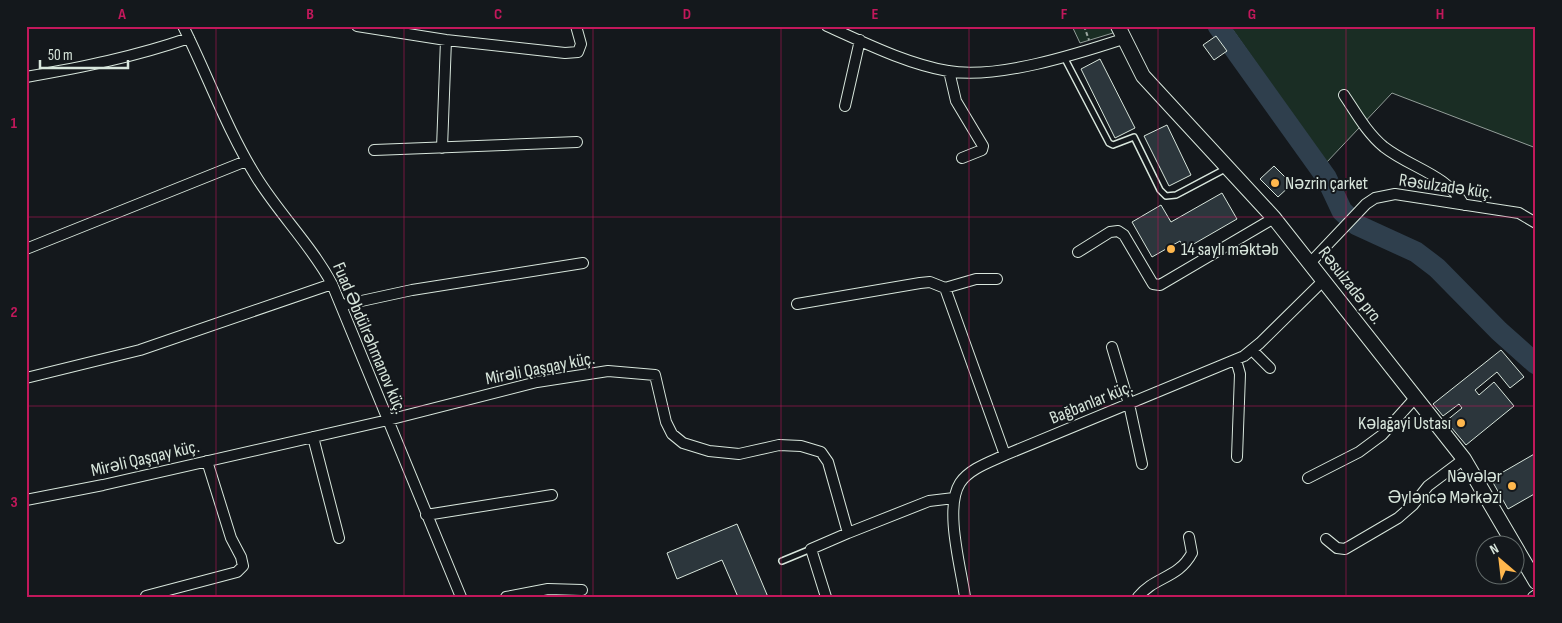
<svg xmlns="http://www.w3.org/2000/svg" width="1562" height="623" font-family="'Sofia Sans Condensed',sans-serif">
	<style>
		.green { fill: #1a2d24; stroke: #939e99 }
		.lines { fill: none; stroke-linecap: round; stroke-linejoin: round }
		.river { stroke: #2f3f4d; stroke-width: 21 }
		.building { fill: #2c363c; stroke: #d8e6dc }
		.service-casing { stroke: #d8e6dc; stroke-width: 8 }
		.minor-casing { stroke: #d8e6dc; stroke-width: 12 }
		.tertiary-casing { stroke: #d8e6dc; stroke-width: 16 }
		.path { stroke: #9da8a2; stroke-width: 2; stroke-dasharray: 4 2.5; stroke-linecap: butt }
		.service { stroke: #14181c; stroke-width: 5 }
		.minor { stroke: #14181c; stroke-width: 10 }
		.tertiary { stroke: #14181c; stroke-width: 14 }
		.grid { fill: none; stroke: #c2185b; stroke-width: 1; stroke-opacity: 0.55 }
		.poi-dot { fill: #ffb74d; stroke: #14181c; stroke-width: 2 }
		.labels { text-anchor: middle; stroke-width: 4; stroke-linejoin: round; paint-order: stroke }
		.poi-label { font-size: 18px; fill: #d8e6dc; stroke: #14181c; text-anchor: start }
		.street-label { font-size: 18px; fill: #d8e6dc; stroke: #14181c }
		.neatline { fill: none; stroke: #c2185b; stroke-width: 2 }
		.grid-label { font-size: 16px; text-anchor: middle; font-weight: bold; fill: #c2185b }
	</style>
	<rect width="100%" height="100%" fill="#14181c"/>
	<path class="green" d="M1072 26H1110L1113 33 1080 43Z
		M1230 26H1536V148L1392 93 1326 163Z"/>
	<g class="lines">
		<path class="river" d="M1218 26 1326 177 1342 211 1357 225 1416 252 1437 268 1499 331 1536 364"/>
	</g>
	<path class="building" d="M1216 36 1227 51 1214 60 1203 45Z
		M1100 59 1135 128 1115 138 1081 69Z
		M1167 125 1191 175 1169 186 1144 136Z
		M1274 166 1292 184 1278 197 1260 179Z
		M1222 193 1237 219 1185 249 1180 241 1152 257 1132 222 1161 205 1171 222Z
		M1501 350 1524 377 1510 388 1497 372 1475 390 1479 395 1494 382 1514 406 1466 445 1446 421 1462 408 1459 404 1443 416 1433 404Z
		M1536 453V493L1508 509 1491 479Z
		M737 524 768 597H738L722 560 677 579 667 553Z"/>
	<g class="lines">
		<defs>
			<path id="service" d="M1064 57 1109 143 1113 145 1134 137 1160 190 1166 196 1176 195 1227 168
				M782 561 811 549"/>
			<path id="minor" d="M183 26C208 76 227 130 257 178 280 215 311 245 332 284L461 597
				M357 26 446 40 565 53 578 52 581 44 576 26
				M827 26C865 43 907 64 948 71 996 80 1077 54 1123 39
				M949 71 956 101 983 146 982 150 962 158
				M26 77C83 67 134 57 189 38
				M1344 95C1356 113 1367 133 1384 147 1411 168 1446 174 1464 205
				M845 106 860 40
				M442 148 446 40
				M374 150 577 142
				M26 249 246 161
				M1078 252 1110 232 1118 231 1124 235 1153 284 1160 285 1274 218
				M1310 263 1366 204 1375 198 1395 194 1519 213 1536 223
				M945 288 1005 455
				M797 304 920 283 930 282 945 288 976 279H997
				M343 305 412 290 583 263
				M1112 347 1129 404 1142 464
				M1253 351 1270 368
				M1236 360 1240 374 1237 457
				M26 378 140 350 332 284
				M313 437 339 538
				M1308 478 1359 452 1382 435 1416 397
				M26 500 103 485 388 420 537 382 608 371 655 375 666 422 672 434 683 443 709 451 739 454 779 445 801 446 821 452 828 462 848 533 929 501 954 498
				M426 515 552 495
				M1326 539 1337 548 1345 549 1398 518 1413 505 1428 486 1464 459
				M146 596 237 572 243 566 241 557 231 538 207 461
				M506 597 548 589 582 590
				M826 597 811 549 848 533
				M965 597C961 568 944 508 960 483 969 469 990 462 1005 455L1244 356 1260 343 1324 280
				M1138 597C1155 576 1178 579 1192 553L1189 537
				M1533 597 1536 595"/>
			<path id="tertiary" d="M1118 26 1143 76 1274 218 1464 459 1536 582"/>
		</defs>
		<use href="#service" class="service-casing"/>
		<use href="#minor" class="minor-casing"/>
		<use href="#tertiary" class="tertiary-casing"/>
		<path class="path" d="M1084 26 1089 40"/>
		<use href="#service" class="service"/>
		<use href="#minor" class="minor"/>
		<use href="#tertiary" class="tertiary"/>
	</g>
	<path class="grid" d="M216 26V597M404 26V597M593 26V597M781 26V597M969 26V597M1158 26V597M1346 26V597M26 217H1536M26 406H1536"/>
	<g class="poi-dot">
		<circle cx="1275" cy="183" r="5"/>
		<circle cx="1171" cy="249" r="5"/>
		<circle cx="1461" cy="423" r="5"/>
		<circle cx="1512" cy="486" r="5"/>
	</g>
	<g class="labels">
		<g class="poi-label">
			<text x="1285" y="189">Nəzrin çarket</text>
			<text x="1181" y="255">14 saylı məktəb</text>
			<text x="1451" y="429" text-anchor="end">Kəlağayi Ustası</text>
			<text x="1502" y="482" text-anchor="end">Nəvələr<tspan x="1502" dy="21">Əyləncə Mərkəzi</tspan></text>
		</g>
		<g class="street-label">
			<text transform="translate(1446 186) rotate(8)" y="6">Rəsulzadə küç.</text>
			<text transform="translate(1351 285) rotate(52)" y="6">Rəsulzadə pro.</text>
			<text transform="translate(370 338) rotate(67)" y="6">Fuad Əbdülrəhmanov küç.</text>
			<text transform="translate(540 368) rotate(-11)" y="6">Mirəli Qaşqay küç.</text>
			<text transform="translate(1091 402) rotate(-22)" y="6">Bağbanlar küç.</text>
			<text transform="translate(145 458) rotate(-13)" y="6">Mirəli Qaşqay küç.</text>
		</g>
	</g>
	<rect width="1562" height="623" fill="none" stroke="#14181c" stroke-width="55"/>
	<g transform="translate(1500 560) rotate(332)"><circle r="24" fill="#14181c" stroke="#626a69"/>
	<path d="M0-4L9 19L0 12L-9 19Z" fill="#ffb74d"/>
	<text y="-8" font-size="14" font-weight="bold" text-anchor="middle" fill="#d8e6dc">N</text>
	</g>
	<path d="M40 60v8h88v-8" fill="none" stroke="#d8e6dc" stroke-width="2.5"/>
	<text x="48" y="60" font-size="15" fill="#d8e6dc" stroke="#14181c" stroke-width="4" paint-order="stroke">50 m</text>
	<rect x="28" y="28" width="1506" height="568" class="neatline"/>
	<g class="grid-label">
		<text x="122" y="19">A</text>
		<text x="310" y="19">B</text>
		<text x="498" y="19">C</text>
		<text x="687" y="19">D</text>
		<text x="875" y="19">E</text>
		<text x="1064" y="19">F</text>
		<text x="1252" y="19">G</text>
		<text x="1440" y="19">H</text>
		<text x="14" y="128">1</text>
		<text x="14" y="317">2</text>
		<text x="14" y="507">3</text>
	</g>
</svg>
